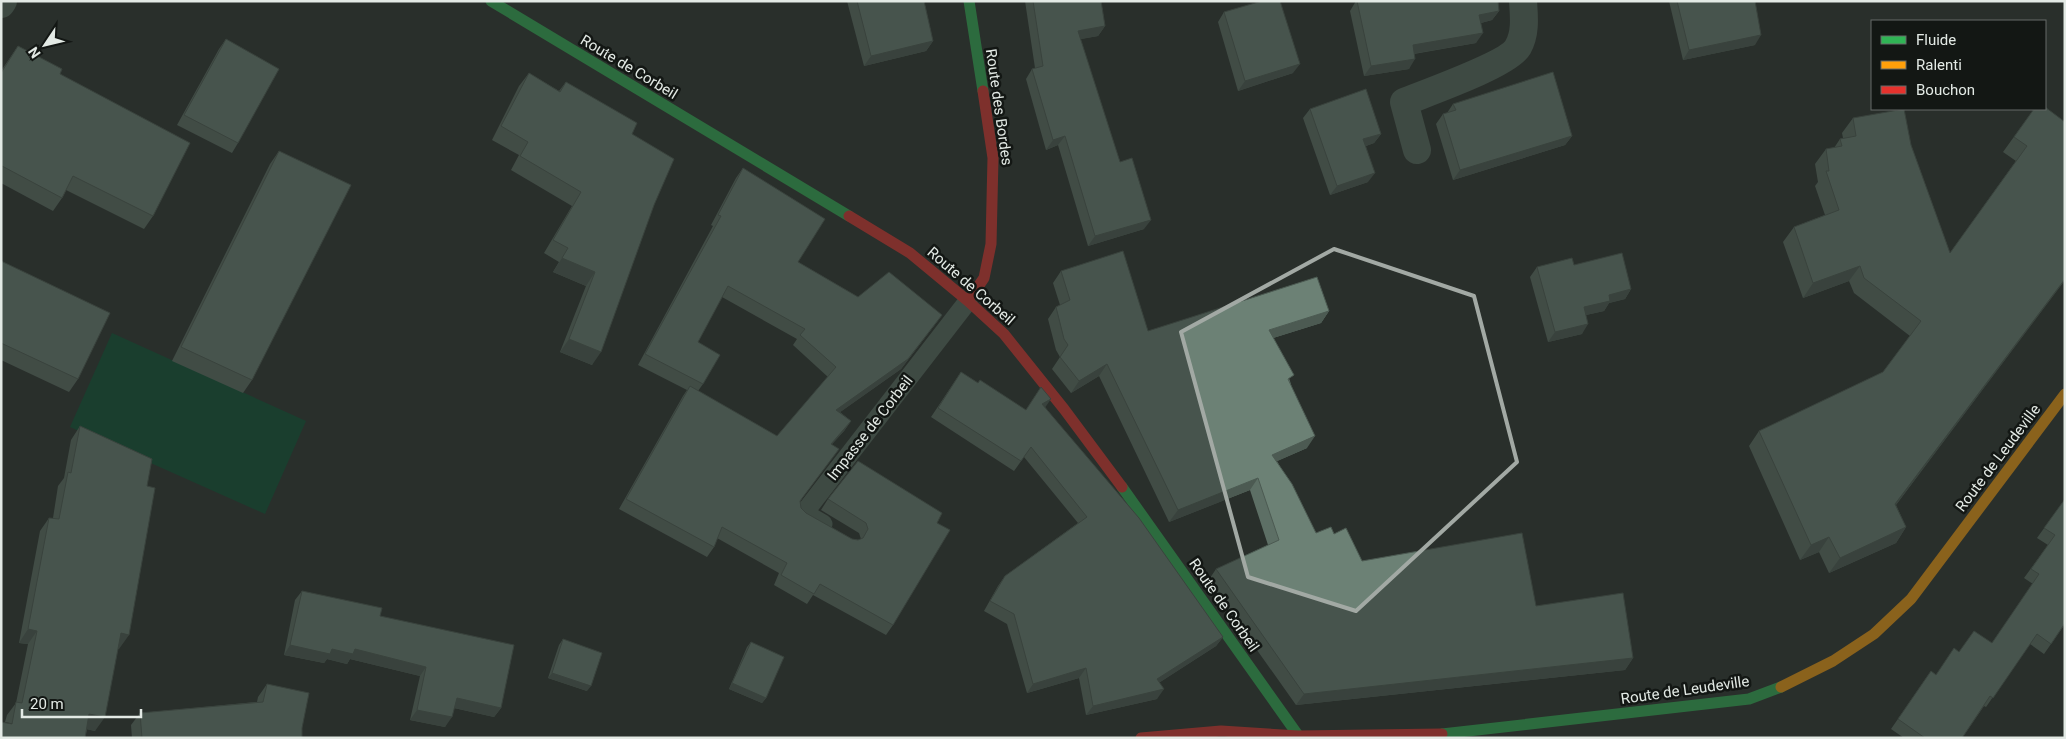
<svg xmlns="http://www.w3.org/2000/svg" width="2066" height="739" font-family="Roboto,sans-serif">
	<style>
		.pitch { fill: #075132 }
		.lines { fill: none; stroke-linecap: round; stroke-linejoin: round }
		.lane { stroke: #576a5f; stroke-width: 19 }
		.street { stroke: #576a5f; stroke-width: 28 }
		.fast { stroke: #30b455; stroke-width: 11 }
		.slow { stroke: #ff9f0a; stroke-width: 11 }
		.jam { stroke: #e5322d; stroke-width: 11 }
		.wall { fill: #5d6f65; fill-rule: evenodd }
		.shaded-wall { fill: #4c5a52 }
		.building { fill: #6c8175; stroke: #4c5a52 }
		.marked { fill: none; stroke: #a2a9a4; stroke-width: 4; stroke-linejoin: round }
		.labels { text-anchor: middle; stroke-width: 5; stroke-linejoin: round; paint-order: stroke }
		.street-label { font-size: 15px; fill: #e3eae5; stroke: #131714 }
	</style>
	<rect width="100%" height="100%" fill="#292f2b"/>
	<path class="pitch" d="M112 333 306 421 265 514 70 427Z"/>
	<g class="lines">
		<path class="lane" d="M823 524 804 513 968 301"/>
		<path class="street" d="M1 4 3 1
			M1417 150 1404 102C1426 93 1509 64 1518 47 1526 33 1524 16 1523 1"/>
		<path class="fast" d="M491 1 849 216
			M969 1 983 91
			M1122 487 1300 738
			M1442 734 1749 699 1781 687"/>
		<path class="slow" d="M1781 687 1833 661 1874 634 1911 599 2065 394"/>
		<path class="jam" d="M849 216 910 253 968 301 1004 334 1064 409 1122 487
			M968 301 984 278 991 244 993 158 983 91
			M1141 738 1221 731 1298 736 1442 734"/>
	</g>
	<path class="wall" d="M847 1H924L933 41 926 51 864 66Z
		M1025 1H1101L1105 26 1098 36 1080 39 1120 162 1144 229 1088 246 1058 145 1046 150 1026 79 1032 69 1035 68Z
		M1356 1 1499 11 1492 20 1481 23 1476 43 1414 54 1409 69 1364 76 1350 11Z
		M1669 1H1755V45L1683 60Z
		M1224 12 1293 73 1238 91 1218 22Z
		M226 39 238 143 232 153 177 125 219 49Z
		M18 46 60 74 153 216 144 229 66 190 62 198 53 211 1 183V71Z
		M529 73 559 91 566 82 632 134 654 205 592 365 560 352 586 286 553 272 559 262 544 253 572 206 511 170 519 155 492 140 519 86Z
		M1453 104 1572 136 1565 145 1453 180 1436 124 1443 114 1447 113Z
		M1310 109 1381 134 1374 143 1366 146 1368 182 1330 195 1303 118Z
		M2034 109 2065 280 1896 505 1906 527 1896 543 1829 573 1819 552 1800 560 1749 446 1759 431 1883 372 1910 336 1854 293 1849 281 1803 298 1783 242 1794 227 1825 215 1815 186 1818 182 1815 164 1826 149 1834 148 1840 139 1843 138 1842 133 1853 118 1911 145 1950 253 2016 161 2003 152Z
		M279 151 252 380 243 393 172 361 270 164Z
		M743 168 798 262 858 297 942 315 901 369 840 412 851 421 844 431 832 444 800 502 801 508 806 513 852 539 858 540 861 539 859 533 821 510 828 499 937 523 893 625 886 635 813 595 807 604 774 585 779 573 717 538 714 547 707 557 619 509 683 396 687 390 638 365 713 226 711 225 736 178ZM722 297 797 339 793 345 828 377 777 436 698 391 703 384 698 342Z
		M1 261 78 379 69 392 1 360Z
		M1574 265 1631 289 1625 299 1609 303 1604 311 1586 315 1582 334 1548 342 1530 277 1537 267Z
		M1061 271 1148 331 1329 311 1321 323 1273 338 1290 381 1307 448 1277 461 1316 533 1334 534 1362 561 1536 606 1633 658 1625 670 1296 705 1208 581 1216 569 1268 545 1250 490 1169 522 1099 376 1071 393 1052 369 1060 357 1056 350 1048 319 1056 307 1060 305 1053 283Z
		M961 372 978 383 1026 410 1041 387 1045 407 1223 637 1216 646 1160 682 1157 699 1086 715 1079 678 1027 693 1007 624 984 611 998 586 1005 576 1078 523 1024 457 1014 471 931 417Z
		M80 426 119 649H118L95 731 87 729 85 738 5 722 7 715 16 703 28 644 19 643 40 531 49 518H53L58 486 64 478 71 440Z
		M2065 499V624L2044 654 2030 644 1986 707 1984 706 1962 738H1904L1891 729 1931 671 1936 675 1959 652 1992 643 2033 584 2024 578 2048 545 2037 538Z
		M302 591 380 616 501 708 494 717 454 708 445 727 410 720 420 676 350 659 347 664 327 659 324 663 284 655 295 600Z
		M563 639 587 691 548 678 559 645Z
		M751 642 766 698 762 703 729 689 747 647Z
		M267 684 302 728V738H132L131 725 140 713 257 702 258 697Z"/>
	<path class="shaded-wall" d="M1499 11 1492 20 1473 25 1479 15Z
		M1105 26 1098 36 1071 41 1078 31Z
		M1483 33 1476 43 1406 55 1413 45Z
		M1761 35 1755 45 1683 60 1689 50Z
		M933 41 926 51 864 66 871 56Z
		M1415 59 1409 69 1364 76 1371 66Z
		M1300 64 1293 73 1238 91 1245 81Z
		M1381 134 1374 143 1357 149 1363 139Z
		M1065 136 1058 145 1046 150 1053 140Z
		M1572 136 1565 145 1453 180 1460 170Z
		M1375 173 1368 182 1330 195 1337 186Z
		M1151 220 1144 229 1088 246 1095 236Z
		M562 258 595 272 586 286 553 272Z
		M1860 266 1849 281 1803 298 1813 283Z
		M2065 279V280L1885 519 1895 504Z
		M1631 289 1625 299 1609 303 1604 311 1577 317 1584 307 1609 295Z
		M1329 311 1321 323 1260 342 1269 330Z
		M942 315 901 369 829 420 836 410Z
		M1588 324 1582 334 1548 342 1555 332Z
		M569 339 601 352 592 365 560 352Z
		M1107 364 1099 376 1071 393 1079 381Z
		M1051 399 1044 409 1042 404Z
		M851 421 844 431 823 454 831 444Z
		M1315 436 1307 448 1264 467 1272 455Z
		M1258 478 1250 490 1169 522 1178 510Z
		M1906 527 1896 543 1829 573 1840 558Z
		M1829 537 1819 552 1800 560 1811 545Z
		M28 629 37 631 28 644 19 643Z
		M121 633 129 635 119 649 111 647Z
		M1223 637 1216 646 1151 688 1157 679Z
		M290 645 332 649H355L426 667 420 676 350 659 347 664 327 659 324 663 284 655Z
		M1633 658 1625 670 1296 705 1304 694Z
		M1086 668 1079 678 1027 693 1033 684Z
		M552 673 591 686 587 691 548 678Z
		M732 683 766 698 762 703 729 689Z
		M1164 689 1157 699 1086 715 1093 706Z
		M457 698 501 708 494 717 450 707Z
		M417 710 452 717 445 727 410 720Z
		M89 714 105 717 95 731 80 728Z"/>
	<path class="building" d="M857 1H924L933 41 871 56Z
		M1033 1H1101L1105 26 1078 31 1120 162 1132 158 1151 220 1095 236 1065 136 1053 140 1032 69 1043 66Z
		M1262 1H1280L1300 64 1245 81 1224 12Z
		M1357 1H1498L1499 11 1479 15 1483 33 1413 45 1415 59 1371 66Z
		M1677 1H1755L1761 35 1689 50Z
		M226 39 279 69 238 143 184 115Z
		M18 46 62 69 60 74 190 143 153 216 73 176 62 198 2 166 1 169V73Z
		M1553 72 1572 136 1460 170 1443 114 1456 110 1453 104Z
		M529 73 560 92 566 82 637 123 632 134 674 159 654 205 601 352 569 339 595 272 562 258 568 248 553 240 581 192 520 156 528 142 501 126Z
		M1366 89 1381 134 1363 139 1375 173 1337 186 1310 109Z
		M2045 107 2065 122V279L1895 504 1906 527 1840 558 1829 537 1811 545 1759 431 1883 372 1921 321 1864 278 1860 266 1813 283 1794 227 1839 210 1826 171H1829L1826 149 1842 146 1840 139 1856 136 1853 118 1904 109 1911 145 1950 253 2027 146 2014 137 2034 109H2045Z
		M279 151 351 185 252 380 181 347Z
		M743 168 825 219 798 262 858 297 889 272 942 315 908 359 836 410 851 421 831 444 839 449 800 501 801 508 806 513 852 539 858 540 863 538 868 529 866 523 828 499 858 461 942 513 937 523 950 530 893 625 820 584 814 594 781 575 787 563 722 527 714 547 626 499 690 386 777 436 836 367 800 335 805 329 728 286 698 342 720 355 703 384 645 354 721 216 718 215Z
		M1123 251 1148 331 1317 277 1329 311 1269 330 1294 375 1288 379 1315 436 1272 455 1292 484 1316 533 1331 527 1334 534 1346 528 1362 561 1522 533 1536 606 1623 593 1633 658 1304 694 1216 569 1279 540 1258 478 1178 510 1107 364 1079 381 1060 357 1068 345 1064 339 1056 307 1070 300 1061 271Z
		M1622 253 1631 289 1609 295 1610 301 1584 307 1588 324 1555 332 1537 267 1572 258 1574 265Z
		M1 261 110 313 78 379 1 343Z
		M961 372 978 383 980 380 1026 410 1041 387 1051 399 1042 404 1139 518 1223 637 1157 679 1164 689 1093 706 1086 668 1033 684 1014 614 990 601 1005 576 1087 517 1031 447 1021 461 938 408Z
		M80 426 152 459 147 486 155 488 129 635 121 633 105 717 89 714 85 738H1V722L12 724 16 702 22 703 37 631 28 629 49 518 59 519 68 472 71 473Z
		M2065 499V623L2051 644 2037 634 1993 698 1990 696 1962 738H1925L1898 719 1931 671 1936 675 1954 648 1959 652 1974 631 1992 643 2039 574 2031 569 2055 535 2044 528Z
		M302 591 382 608 380 616 514 645 501 708 457 698 452 717 417 710 426 667 355 649 353 654 332 649 330 654 290 645Z
		M563 639 602 653 591 686 552 673Z
		M751 642 784 657 766 698 732 683Z
		M267 684 309 693 302 728V738H142L140 713 263 702Z"/>
	<path d="M0 0H2066V739H0ZM1334 249 1474 296 1517 462 1356 611 1248 577 1181 332Z" fill="#292f2b" fill-opacity=".55" fill-rule="evenodd"/>
	<path class="marked" d="M1334 249 1474 296 1517 462 1356 611 1248 577 1181 332Z"/>
	<g class="labels">
		<g class="street-label">
			<text transform="translate(629 67) rotate(31)" y="5">Route de Corbeil</text>
			<text transform="translate(999 107) rotate(82)" y="5">Route des Bordes</text>
			<text transform="translate(971 286) rotate(41)" y="5">Route de Corbeil</text>
			<text transform="translate(870 428) rotate(-52)" y="5">Impasse de Corbeil</text>
			<text transform="translate(1998 458) rotate(-53)" y="5">Route de Leudeville</text>
			<text transform="translate(1224 605) rotate(55)" y="5">Route de Corbeil</text>
			<text transform="translate(1685 690) rotate(-8)" y="5">Route de Leudeville</text>
		</g>
	</g>
	<rect width="2066" height="739" fill="none" stroke="#e3eae5" stroke-width="5"/>
	<rect x="1871" y="20" width="175" height="90" fill="#131714" stroke="#666b68"/>
	<rect x="1881" y="36" width="25" height="8" fill="#30b455" stroke="#666b68"/>
	<text x="1916" y="45" font-size="15" fill="#e3eae5">Fluide</text>
	<rect x="1881" y="61" width="25" height="8" fill="#ff9f0a" stroke="#666b68"/>
	<text x="1916" y="70" font-size="15" fill="#e3eae5">Ralenti</text>
	<rect x="1881" y="86" width="25" height="8" fill="#e5322d" stroke="#666b68"/>
	<text x="1916" y="95" font-size="15" fill="#e3eae5">Bouchon</text>
	<g transform="translate(45 45) rotate(235)" stroke="#131714" stroke-width="4" paint-order="stroke">
	<path d="M0-4L9 19L0 12L-9 19Z" fill="#e3eae5"/>
	<text y="-8" font-size="14" font-weight="bold" text-anchor="middle" fill="#e3eae5">N</text>
	</g>
	<path d="M22 709v8h119v-8" fill="none" stroke="#e3eae5" stroke-width="2.5"/>
	<text x="30" y="709" font-size="15" fill="#e3eae5" stroke="#131714" stroke-width="4" paint-order="stroke">20 m</text>
</svg>
